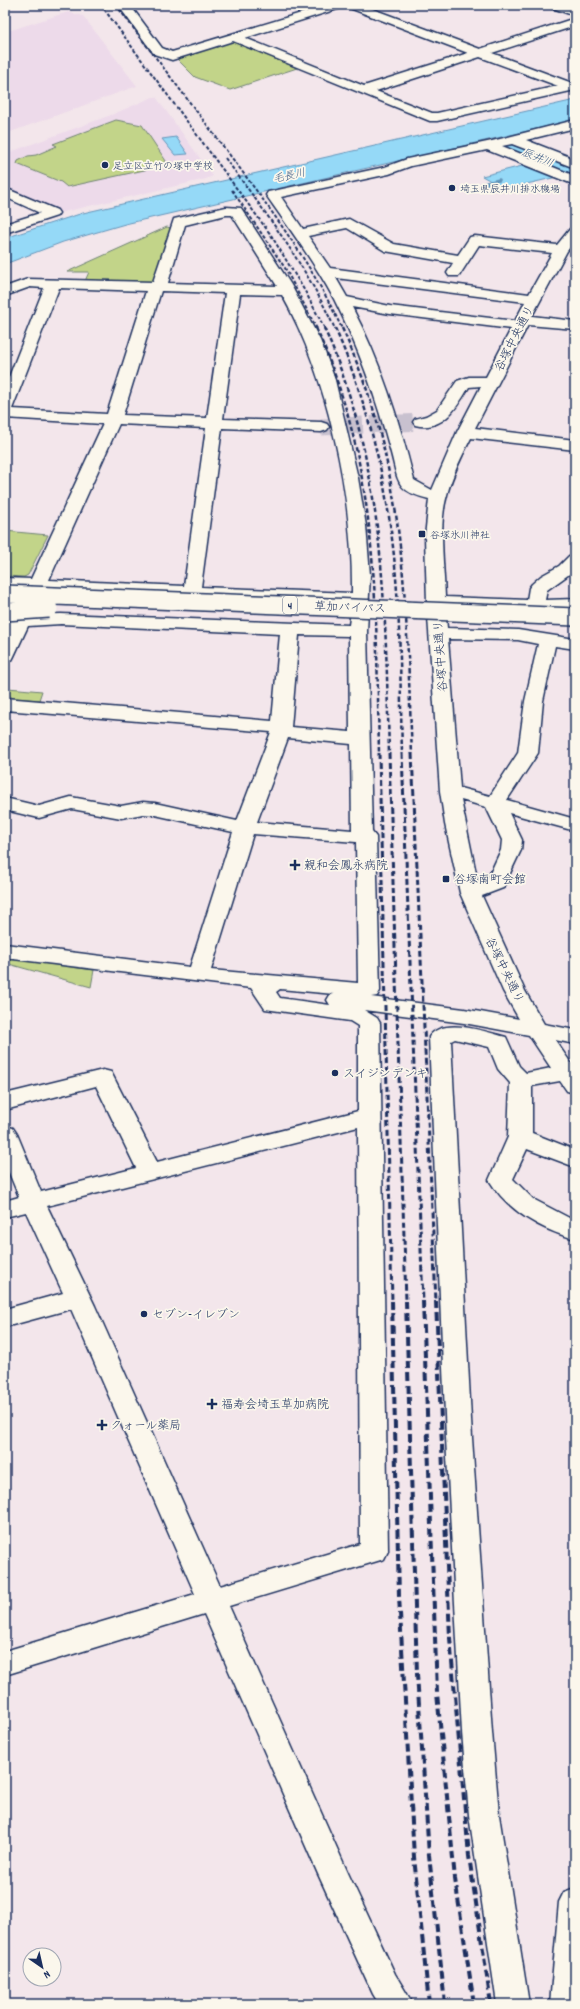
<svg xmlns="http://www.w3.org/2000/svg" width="580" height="2009" font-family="Dekko,'Klee One',sans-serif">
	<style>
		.built { fill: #eddaea }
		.green { fill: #c2d489; stroke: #6e8274 }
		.water { fill: #95d9f7; stroke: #6495ba }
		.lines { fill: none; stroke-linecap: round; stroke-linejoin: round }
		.stream { stroke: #6495ba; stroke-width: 3.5 }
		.minor-tunnel { stroke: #c8c1cf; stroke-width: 17; stroke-dasharray: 17 8; stroke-linecap: butt }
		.minor-casing { stroke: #1b2f5e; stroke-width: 3 }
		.major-casing { stroke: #1b2f5e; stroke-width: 3 }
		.minor { fill: #fbf7ec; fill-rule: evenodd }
		.major { fill: #fbf7ec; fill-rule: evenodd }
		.rail-far3 { stroke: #1b2f5e; stroke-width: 2; stroke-dasharray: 3.5 2; stroke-linecap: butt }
		.rail-far2 { stroke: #1b2f5e; stroke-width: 2.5; stroke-dasharray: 4.5 2.5; stroke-linecap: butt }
		.rail-far1 { stroke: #1b2f5e; stroke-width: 3; stroke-dasharray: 6 3; stroke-linecap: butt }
		.rail { stroke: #1b2f5e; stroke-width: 4; stroke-dasharray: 8 4; stroke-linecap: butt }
		.highway-bridge-casing { stroke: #1b2f5e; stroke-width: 20; stroke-linecap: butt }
		.highway-bridge { stroke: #fbf7ec; stroke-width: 17 }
		.poi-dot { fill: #1b2f5e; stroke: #fbf7ec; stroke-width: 1.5 }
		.labels { text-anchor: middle; stroke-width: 3.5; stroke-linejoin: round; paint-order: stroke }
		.far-poi-label { font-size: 10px; fill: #1b2f5e; stroke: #fbf7ec; text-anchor: start }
		.far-water-label { font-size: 11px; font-style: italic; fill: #3a5a84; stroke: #fbf7ec }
		.shield { fill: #fbf7ec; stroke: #5e6b89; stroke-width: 1 }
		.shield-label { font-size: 11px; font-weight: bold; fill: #1b2f5e }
		.street-label { font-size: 12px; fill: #1b2f5e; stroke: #fbf7ec }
		.poi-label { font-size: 12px; fill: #1b2f5e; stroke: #fbf7ec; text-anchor: start }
	</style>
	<rect width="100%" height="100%" fill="#f3e6eb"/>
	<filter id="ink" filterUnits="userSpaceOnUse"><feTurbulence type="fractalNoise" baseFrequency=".025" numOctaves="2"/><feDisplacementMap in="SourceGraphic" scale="8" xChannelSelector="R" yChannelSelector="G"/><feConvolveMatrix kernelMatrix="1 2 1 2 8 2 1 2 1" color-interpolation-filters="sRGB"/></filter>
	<g filter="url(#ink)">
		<path class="built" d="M68 12 83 16 137 86 5 134V32Z
			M153 97H156L213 176 206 179 59 213 5 190V154L111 115Z"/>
		<path class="green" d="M225 41H232L297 68 230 90 195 77 175 57Z
			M116 120 142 125 166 161 158 167 67 187 61 182 17 164 18 161 28 156 36 155 57 146 53 144Z
			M167 227 171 228 153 283 85 281 89 272H67Z
			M5 531 48 535 28 575 24 577 5 576Z
			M8 688 42 691 39 700 13 698 6 693Z
			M5 958 94 970 91 987 5 963Z"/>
		<path class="water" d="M575 100V120L125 224 63 242 5 264V238L83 213Z
			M176 137 188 154 175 155 162 139Z
			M513 143 575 168V176L570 174 505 189 482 176 538 162 497 147Z"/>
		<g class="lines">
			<path class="stream" d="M483 184 499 180"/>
			<path class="minor-tunnel" d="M321 427 421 422"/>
			<defs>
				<path id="minor" d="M118 5H130L162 48 172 52 328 5H362L480 49 575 18V26L492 53 572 83 575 82V90L437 121H430L233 41 172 60 154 54ZM346 6 347 7 468 53 364 86 245 38 344 7ZM480 57 558 86 437 113H432L376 91Z
					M575 120V128L526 140 575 159V168L512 144 502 146 575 176V185L487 150 411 166 389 174 281 197 303 229 349 219 394 244 458 255 470 237 475 236 557 245 570 229 575 228V241L567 251 532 316 575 321V329L528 325 475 428 575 440V450L471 438C462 456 452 475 447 495 438 525 444 565 445 597L527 600 529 588 532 584 541 576 559 566 569 556 575 555V570L547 590 545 600 575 599V609L535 611 445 608 447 628 518 630 575 639V649L555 646 543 701 538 753 507 800 575 819V831L509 813 522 840 521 850 503 888 482 896 525 991 544 1024 575 1030V1044L555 1040 575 1069V1093L567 1091 560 1081 532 1086V1133L575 1150V1167L527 1149 513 1179 533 1199 575 1221V1239C541 1230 508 1211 489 1180L508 1137 510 1083 498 1069 489 1047 455 1039 451 1041 472 1438 492 1732 499 1815 529 2004H497L469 1815 462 1732 446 1438 429 1037C443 1016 486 1032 506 1037L519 1066 526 1073 551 1068 529 1035 464 1023 364 1010 377 1018 380 1023 388 1551 384 1559 229 1606 348 1873 395 1974 413 2004H379L373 1994 318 1874 204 1614 5 1675V1651L195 1594 71 1309 5 1327V1309L63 1293 26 1212 5 1217V1201L19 1197 5 1163V1126L13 1128 17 1134 41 1192 136 1168 96 1086 5 1110V1094L103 1070 111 1072 157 1162 358 1111V1026L350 1021 265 1009 251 988 5 958V944L190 967 233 832 155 815 143 814 121 818 72 809 39 818 5 810V798L39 806 71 797 121 806 143 802 155 803 237 821 271 732 5 710V698L272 721 280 634 61 624 28 626 14 656 12 660 5 662V636L9 627H5V617L14 616 27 589 5 588V578L31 579 103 424 5 418V387L44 288 30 287 5 296V287L28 279 153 282 174 219 226 207 241 208 291 285 322 344 335 380 358 478 366 526 370 575 367 631 372 832 376 837 380 991 377 996 371 997 464 1009 519 1019 503 991 460 893 445 824 440 791 427 602 425 537 429 499C396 491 399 483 391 453 377 400 359 348 334 299 314 262 290 229 266 195L268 192 273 191 385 167 407 159 492 141ZM226 215H232L277 286 168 283 185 225ZM347 228 385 251 453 263 447 273 449 276H459L479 245 552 253 529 294 330 268 308 236ZM336 278 525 302 515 321 390 306 347 297ZM59 288 146 291 107 414 12 409ZM161 291 225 293 207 418 123 415ZM240 294 282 295C329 379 353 498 352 593L201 587 222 428 321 432 327 430 329 427 327 424 321 422 223 419ZM352 307 390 314 511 329 486 377H469L457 381 437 410 426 416 415 419 413 422 415 425C443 432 457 407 469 387L481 386 457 432 432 490 414 480C399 420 381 362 352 307ZM119 424 206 428 184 586 49 580ZM44 590 352 604 349 625 61 614 33 615ZM299 635 349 636 350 732 291 727ZM448 639 518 640 538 644 525 701 518 753 490 796 460 788ZM288 738 351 744 352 830 257 822ZM461 800 486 807 502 840 501 850 487 880 478 883ZM253 834 356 842 358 983 211 970ZM280 989 334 994 330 995 327 1000 330 1005 280 998 276 992ZM358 1127 360 1544 220 1586 95 1306 47 1206Z
					M5 188 57 210 59 213 57 216 5 233V224L40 213 5 197Z
					M575 1888V2004H550L559 1902 564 1892Z"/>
				<path id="major" d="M548 5H566L575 8V16L550 7Z"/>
			</defs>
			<use href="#minor" class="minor-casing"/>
			<use href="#major" class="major-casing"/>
			<use href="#minor" class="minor"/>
			<use href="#major" class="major"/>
			<path class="rail-far3" d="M101 5 271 235 306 293 325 329
				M116 5C155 57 195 109 235 162 274 214 315 269 342 329
				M225 158C266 213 307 267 335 329
				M232 190 285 268 317 329"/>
			<path class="rail-far2" d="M316 328C337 375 352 423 361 473 378 565 377 660 379 754
				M324 328C386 467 385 605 389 754
				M335 328C362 390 381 456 390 524 401 599 400 678 402 754
				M342 328C356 359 368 390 377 422 407 530 407 643 412 754"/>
			<path class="rail-far1" d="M379 753 392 1302
				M389 753 406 1302
				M402 753 423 1302
				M412 753 436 1302"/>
			<path class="rail" d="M392 1301 399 1596 414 1857 429 2004
				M406 1301 417 1674 429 1855 445 2004
				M423 1301 437 1693 455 1879 474 2004
				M436 1301 450 1638 469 1856 491 2004"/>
			<defs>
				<path id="highway-bridge" d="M5 594 575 617
					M5 612 49 609"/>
			</defs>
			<use href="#highway-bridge" class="highway-bridge-casing"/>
			<use href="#highway-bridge" class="highway-bridge"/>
		</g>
	</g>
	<g class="poi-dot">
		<circle cx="105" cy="165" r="4"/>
		<circle cx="452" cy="188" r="4"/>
		<rect x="418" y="530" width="8" height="8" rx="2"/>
		<path d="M293 859h4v4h4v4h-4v4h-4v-4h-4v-4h4z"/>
		<rect x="442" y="875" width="8" height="8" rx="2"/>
		<circle cx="335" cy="1073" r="4"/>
		<circle cx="144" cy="1314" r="4"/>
		<path d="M210 1398h4v4h4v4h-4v4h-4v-4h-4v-4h4z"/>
		<path d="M100 1419h4v4h4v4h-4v4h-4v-4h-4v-4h4z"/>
	</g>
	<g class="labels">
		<g class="far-poi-label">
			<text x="113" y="169">足立区立竹の塚中学校</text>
			<text x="460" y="192">埼玉県辰井川排水機場</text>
			<text x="430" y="538">谷塚氷川神社</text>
		</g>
		<g class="far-water-label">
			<text transform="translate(538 157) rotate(22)" y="4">辰井川</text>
			<text transform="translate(289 175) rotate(-13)" y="4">毛長川</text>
		</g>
		<rect class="shield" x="283" y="596" width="14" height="18" rx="3"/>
		<g class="shield-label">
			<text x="290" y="609">4</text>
		</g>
		<g class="street-label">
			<text transform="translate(514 338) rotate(-63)" y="4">谷塚中央通り</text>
			<text transform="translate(350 607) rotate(2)" y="4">草加バイパス</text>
			<text transform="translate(440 656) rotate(-94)" y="4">谷塚中央通り</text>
			<text transform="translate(505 970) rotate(64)" y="4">谷塚中央通り</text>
		</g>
		<g class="poi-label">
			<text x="304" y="869">親和会鳳永病院</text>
			<text x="454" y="883">谷塚南町会館</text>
			<text x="343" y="1077">スイジンデンキ</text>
			<text x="152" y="1318">セブン-イレブン</text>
			<text x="221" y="1408">福寿会埼玉草加病院</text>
			<text x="110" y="1429">クォール薬局</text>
		</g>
	</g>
	<rect width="580" height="2009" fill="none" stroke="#fbf7ec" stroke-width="20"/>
	<rect x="10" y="10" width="560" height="1989" fill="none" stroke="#1b2f5e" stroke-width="1.5" filter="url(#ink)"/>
	<g transform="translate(42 1967) rotate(146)"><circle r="19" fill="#fbf7ec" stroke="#a1a7b3"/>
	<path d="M0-3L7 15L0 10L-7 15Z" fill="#1b2f5e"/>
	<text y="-6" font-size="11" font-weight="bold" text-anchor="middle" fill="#1b2f5e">N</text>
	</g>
</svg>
